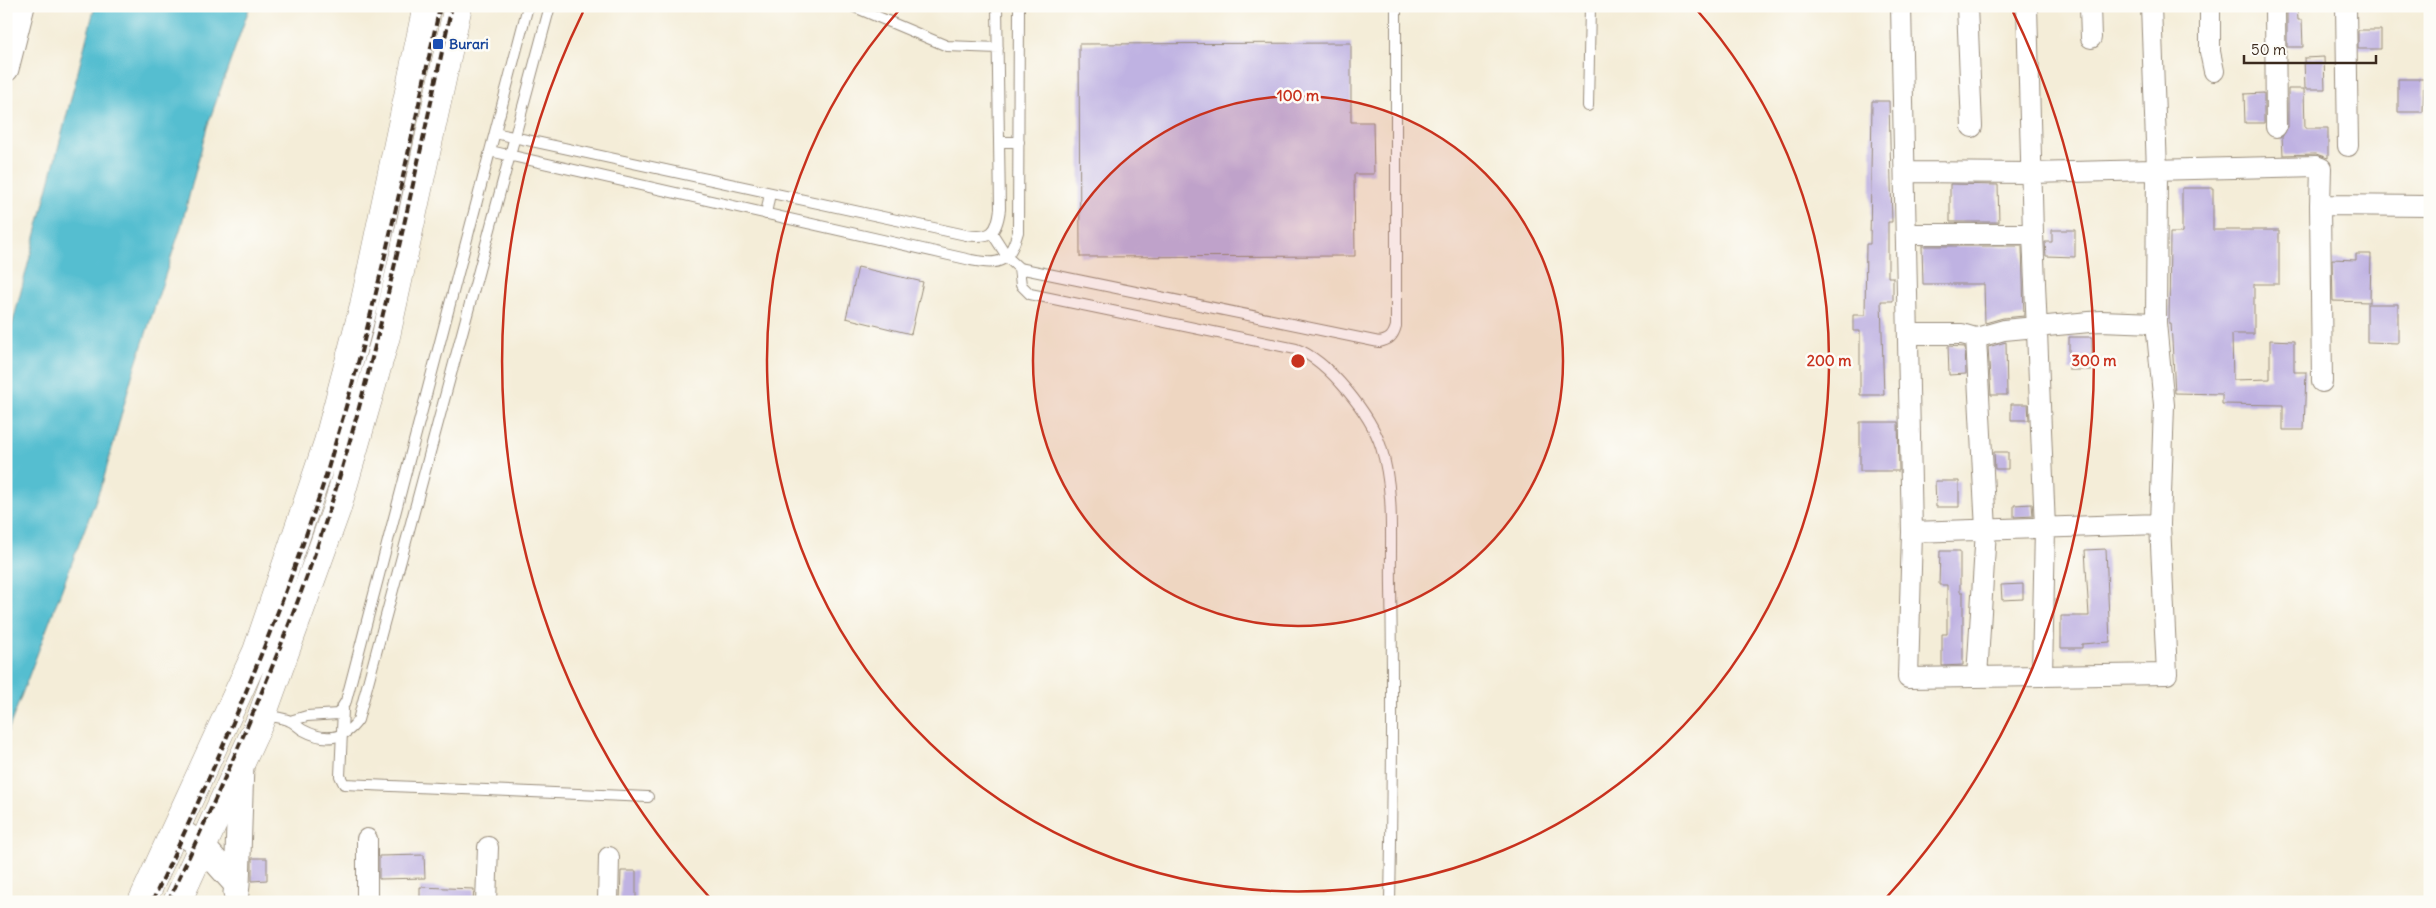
<svg xmlns="http://www.w3.org/2000/svg" width="2436" height="908" font-family="Delius,sans-serif">
	<style>
		.water { fill: #54bed0; stroke: #487477 }
		.building { fill: #bfb2e2 }
		.lines { fill: none; stroke-linecap: round; stroke-linejoin: round }
		.service-casing { stroke: #988c7b; stroke-width: 12 }
		.minor-casing { stroke: #988c7b; stroke-width: 22 }
		.tertiary-casing { stroke: #988c7b; stroke-width: 27 }
		.secondary-casing { stroke: #988c7b; stroke-width: 29 }
		.service { stroke: #fff; stroke-width: 10 }
		.minor { stroke: #fff; stroke-width: 20 }
		.tertiary { stroke: #fff; stroke-width: 25 }
		.secondary { stroke: #fff; stroke-width: 28 }
		.rail { stroke: #3b2a1e; stroke-width: 4; stroke-dasharray: 8 4; stroke-linecap: butt }
		.ring { fill: none; stroke: #c8321e; stroke-width: 2.5 }
		.transit-dot { fill: #1a4fb4; stroke: #fdfcf7; stroke-width: 2 }
		.labels { text-anchor: middle; stroke-width: 5; stroke-linejoin: round; paint-order: stroke }
		.transit-label { font-size: 14px; font-weight: bold; fill: #164399; stroke: #fdfcf7; text-anchor: start }
		.centre { fill: #c8321e; stroke: #fdfcf7; stroke-width: 2.5 }
		.ring-label { font-size: 15px; text-anchor: middle; font-weight: bold; fill: #c8321e; stroke: #fdfcf7; stroke-width: 5; stroke-linejoin: round; paint-order: stroke }
	</style>
	<rect width="100%" height="100%" fill="#fdfcf7"/>
	<filter id="ink" filterUnits="userSpaceOnUse"><feTurbulence type="fractalNoise" baseFrequency=".02" numOctaves="2"/><feDisplacementMap in="SourceGraphic" scale="10" xChannelSelector="R" yChannelSelector="G"/><feConvolveMatrix kernelMatrix="1 2 1 2 8 2 1 2 1" color-interpolation-filters="sRGB"/></filter>
	<filter id="wash" filterUnits="userSpaceOnUse"><feTurbulence type="fractalNoise" baseFrequency=".0096" numOctaves="4" result="noise"/><feDisplacementMap in="SourceGraphic" scale="20" xChannelSelector="R" yChannelSelector="G"/><feGaussianBlur stdDeviation="1.12" result="paint"/><feColorMatrix in="noise" values="0 0 0 0 0 0 0 0 0 0 0 0 0 0 0 0 0 1.4 0 .05"/><feComposite in="paint" operator="in"/></filter>
	<g filter="url(#wash)">
		<rect width="100%" height="100%" fill="#f4edd8"/>
		<path class="water" d="M95 6H250L207 127 181 227 132 376 103 481 6 736V349Z"/>
		<g id="blocks">
			<path class="building" d="M2287 6H2297L2298 20H2302L2303 47H2287Z
				M2358 30H2381V49H2358Z
				M1351 43V122H1373L1374 174H1354L1355 256 1080 257 1079 44Z
				M2324 57 2325 89H2305L2304 58Z
				M2398 79H2424L2423 112H2398Z
				M2288 89H2304L2305 128H2328V158L2316 154 2283 155 2282 137 2288 127Z
				M2264 93V123H2245L2244 94Z
				M1872 101H1889L1892 222H1888V277H1893V301H1881L1884 395H1860V331H1853V315H1865L1866 244H1870Z
				M1950 184 1998 185 1999 222H1950Z
				M2182 188H2213V230H2279V284H2254V334H2232L2233 380 2270 379V340L2294 341V372H2306L2304 430H2283V405L2222 404V394L2175 393 2171 323H2169L2170 233H2182Z
				M2052 230H2075V257L2046 256 2045 242H2052Z
				M1922 246H2022L2024 316 2003 318 1985 323 1984 284H1923Z
				M2356 254H2371L2370 302 2333 301 2332 259 2356 260Z
				M858 267 923 282 911 334 846 318Z
				M2367 304H2398V343L2367 342Z
				M2069 337H2092V370H2069Z
				M2006 342 2007 395H1991L1988 347Z
				M1948 346 1965 347 1966 374 1949 375Z
				M2011 404H2028L2029 420H2011Z
				M1860 422H1898L1899 471H1860Z
				M1994 452H2008V469H1995Z
				M1935 481H1959V507H1936Z
				M2032 504 2033 516 2014 517V505Z
				M2106 549 2110 642 2082 644V648H2061V616H2089L2085 550Z
				M1940 551H1960V592H1963V665L1942 666V634H1947V585H1939Z
				M2023 584V599L2002 600 2001 585Z
				M424 855 425 878 379 879V856Z
				M252 858H267V880L252 881Z
				M621 871H636V902H620Z
				M420 887 474 889 473 902H420Z"/>
		</g>
	</g>
	<g filter="url(#ink)">
		<use href="#blocks" fill-opacity="0" stroke="#988c7b" stroke-width="1"/>
		<g class="lines">
			<defs>
				<path id="service" d="M852 6 947 46 998 48
					M1588 106 1590 6
					M495 133 966 235C991 239 997 233 1000 209L997 6
					M999 142H1019
					M490 151 971 260C1001 266 1009 262 1018 232L1019 6
					M766 214 770 193
					M992 233 1008 258 1019 268 1379 342C1389 340 1393 337 1396 326V6
					M1019 268 1021 285 1030 294 1296 349C1328 360 1371 415 1381 447 1395 491 1390 541 1391 587 1393 692 1392 797 1390 902
					M343 709 340 776 344 784 648 797
					M263 715C271 717 283 717 290 721 295 723 299 728 303 730 325 742 344 740 358 720L550 6
					M290 721 307 716 338 714 346 701 528 6"/>
				<path id="minor" d="M1901 6 1912 532 1908 678 2167 674 2160 524 2164 405 2156 323 2157 170 2151 6
					M1967 6 1972 127
					M2027 6 2033 234 2045 528 2042 676
					M2090 6 2091 38
					M2210 6V52L2214 71
					M2275 6 2276 127
					M2346 6 2348 146
					M1905 172 2031 173 2316 166 2321 168 2320 205
					M1906 234H2033
					M1908 334H1962L1976 338 2004 330 2100 321 2156 323
					M1976 338 1986 530 1977 677
					M2322 382 2320 205 2430 206
					M1912 532 2160 524
					M367 839V902
					M486 902 488 847
					M608 902 609 857"/>
				<path id="tertiary" d="M6 69 22 6
					M177 829 203 847 237 885 236 893
					M237 885 241 765"/>
				<path id="secondary" d="M142 902 257 651 328 442 364 305 427 6
					M177 902 260 721 337 508 386 336 458 6"/>
			</defs>
			<use href="#service" class="service-casing"/>
			<use href="#minor" class="minor-casing"/>
			<use href="#tertiary" class="tertiary-casing"/>
			<use href="#secondary" class="secondary-casing"/>
			<use href="#service" class="service"/>
			<use href="#minor" class="minor"/>
			<use href="#tertiary" class="tertiary"/>
			<use href="#secondary" class="secondary"/>
			<path class="rail" d="M152 902C214 771 271 640 317 503 327 475 334 446 343 417 382 282 410 144 440 6
				M168 902C228 773 287 643 330 508 381 343 415 174 452 6"/>
		</g>
	</g>
	<circle cx="1298" cy="361" r="265" fill="#c8321e" fill-opacity=".12"/>
	<g class="ring">
		<circle cx="1298" cy="361" r="265"/>
		<path d="M1696 9A531 531 0 1 1 900 9"/>
		<path d="M711 899A796 796 0 0 1 583 12M2013 12A796 796 0 0 1 1885 899"/>
	</g>
	<rect class="transit-dot" x="432" y="38" width="12" height="12" rx="2.5"/>
	<g class="labels">
		<g class="transit-label">
			<text x="449" y="49">Burari</text>
		</g>
	</g>
	<circle cx="1298" cy="361" r="8" class="centre"/>
	<g class="ring-label">
		<text x="1298" y="101">100 m</text>
		<text x="1829" y="366">200 m</text>
		<text x="2094" y="366">300 m</text>
	</g>
	<rect width="2436" height="908" fill="none" stroke="#fdfcf7" stroke-width="25"/>
	<path d="M2244 55v8h132v-8" fill="none" stroke="#3b2a1e" stroke-width="2.5"/>
	<text x="2251" y="55" font-size="15" fill="#3b2a1e" stroke="#fdfcf7" stroke-width="4" paint-order="stroke">50 m</text>
</svg>
